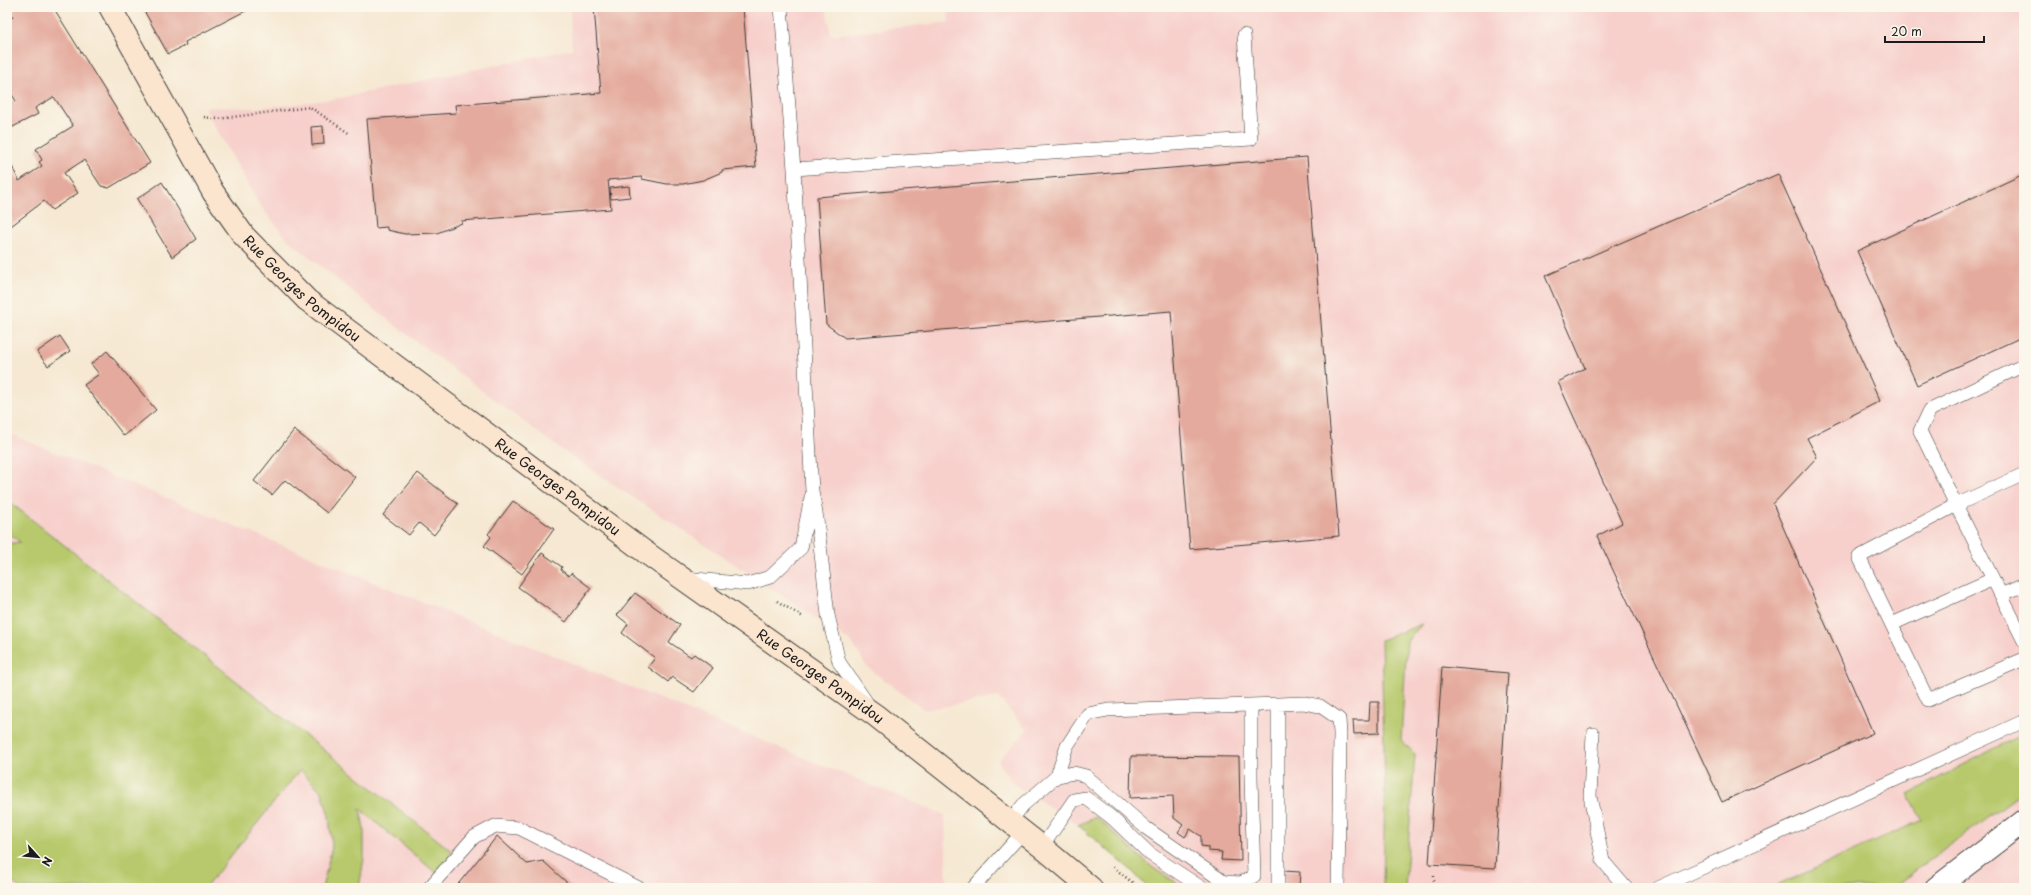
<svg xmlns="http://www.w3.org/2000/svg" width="2031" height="895" font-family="'Playpen Sans',sans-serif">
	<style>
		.built { fill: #f7d0cc }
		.green { fill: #b7c96c; stroke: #6a7244 }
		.building { fill: #e4aa9d }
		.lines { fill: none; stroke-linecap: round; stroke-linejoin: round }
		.service-casing { stroke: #3d3b37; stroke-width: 14 }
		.tertiary-casing { stroke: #3d3b37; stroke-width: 24 }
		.secondary-casing { stroke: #3d3b37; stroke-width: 24 }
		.path { stroke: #3d3b37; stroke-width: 2.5; stroke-dasharray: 1 3; stroke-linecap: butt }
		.service { stroke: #fff; stroke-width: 13 }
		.tertiary { stroke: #fff; stroke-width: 22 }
		.secondary { stroke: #fbe5cf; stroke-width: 22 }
		.labels { text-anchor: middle; stroke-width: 3; stroke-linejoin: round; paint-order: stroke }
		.street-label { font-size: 14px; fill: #1c1c1c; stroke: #fbf7ec }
	</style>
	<rect width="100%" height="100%" fill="#fbf7ec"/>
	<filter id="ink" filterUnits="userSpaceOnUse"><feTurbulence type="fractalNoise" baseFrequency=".025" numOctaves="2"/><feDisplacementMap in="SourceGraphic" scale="8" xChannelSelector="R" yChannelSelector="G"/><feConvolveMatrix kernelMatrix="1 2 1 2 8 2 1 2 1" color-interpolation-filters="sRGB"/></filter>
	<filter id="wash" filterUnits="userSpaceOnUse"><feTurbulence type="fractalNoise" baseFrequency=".012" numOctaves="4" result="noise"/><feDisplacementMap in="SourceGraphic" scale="16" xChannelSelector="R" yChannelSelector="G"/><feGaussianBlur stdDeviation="0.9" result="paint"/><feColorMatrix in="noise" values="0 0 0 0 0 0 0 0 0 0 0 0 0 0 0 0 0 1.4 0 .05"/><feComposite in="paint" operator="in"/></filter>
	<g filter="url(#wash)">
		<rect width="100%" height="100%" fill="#f6e8d2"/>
		<path class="built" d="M570 7H826L831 35 949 22 948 7H2024V888H1148L1131 870 1078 825 1015 785 998 761 1027 730 998 697 924 710 866 666 852 642 563 451 397 327 288 240 259 204 204 107 255 108 289 105 340 98 572 49Z
			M7 433 945 815 947 888H7Z"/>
		<path class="green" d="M7 500 453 852 436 873 360 809 364 828V858L359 888H322L332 847 329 816 322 792 300 770 205 888H20L7 878V544L20 542 7 532Z
			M1422 624 1407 641 1401 740 1415 754 1405 888H1383L1385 786 1381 640Z
			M2024 733V791L1892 888H1772L1922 820 1908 794Z
			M1096 817 1153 868 1185 888H1148L1131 870 1078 825Z"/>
		<g id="blocks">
			<path class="building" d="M7 7H53L150 163 109 188 101 186 84 160 64 173 78 193 52 210 44 201 7 229V156L19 181 42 166 39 162 42 160 36 149 73 126 54 97 35 108 38 114 7 130V105L16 101 7 87V20L13 17Z
				M142 7H253L185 42 186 45 168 54Z
				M594 7H743L756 167 722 170V172L703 180 683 184H667L642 179V177L608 180 611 209 461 221 462 223 437 233 405 234 387 230V227L376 228 367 119 456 113 455 105 601 93Z
				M323 126 324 144 312 145 311 127Z
				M1307 157 1339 536 1190 549 1171 311 845 338 826 324 817 197Z
				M1778 174 1880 401 1807 438 1817 457 1773 504 1873 733 1722 802 1597 536 1622 523 1558 382 1585 368 1545 276Z
				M2024 174V336L1917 385 1857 251Z
				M162 182 196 239 172 257 137 199Z
				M629 186 630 197 611 199 610 188Z
				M60 336 70 351 48 366 37 352Z
				M107 351 156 410 124 436 84 385 99 374 91 364Z
				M294 430 355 477 327 513 285 480 272 495 254 481Z
				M418 473 458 504 434 535 419 523 409 535 383 515Z
				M513 501 554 529 522 574 484 546 491 537 488 534Z
				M542 553 562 567 561 570 569 576 571 573 591 588 566 622 518 587Z
				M635 593 680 625 669 642 691 657 694 654 713 668 694 692 672 677 668 682 648 667 655 658 622 633 628 624 617 615Z
				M1442 667 1508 673 1495 868 1429 864Z
				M1370 702H1379V733L1354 734 1353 720H1369Z
				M1131 756 1239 757 1241 861 1221 860 1222 852 1208 851V847L1201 846V836L1190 829 1185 837 1178 832 1183 825 1174 818 1173 796 1130 798Z
				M497 836 527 864 543 861 573 888H455Z
				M1284 871 1300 872 1299 888H1284Z"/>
		</g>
	</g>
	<g filter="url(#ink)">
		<use href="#blocks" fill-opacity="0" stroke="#3d3b37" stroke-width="1"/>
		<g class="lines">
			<defs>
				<path id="service" d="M781 7 794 169 812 491 817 519 828 615 839 662 867 703
					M794 169 1251 139 1244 35
					M2024 365 1930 410 1920 431 1956 505 1859 557 1928 700 2024 659
					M2024 474 1956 505 2024 641
					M685 578 748 584 770 577 801 548 811 497
					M2001 595 2024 585
					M1892 624 1993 579
					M1593 734 1590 796 1603 861 1626 888
					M1057 776 1074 773 1086 776 1146 828 1224 882 1241 883 1254 876 1251 778V706
					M1010 822 1023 805 1057 776 1067 746 1088 714 1108 710 1304 703 1320 706 1339 719 1340 734 1338 888
					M1042 847 1074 800 1086 798 1111 817 1150 854 1202 888
					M429 888 474 837 495 826 519 828 639 888
					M973 888 1023 832
					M1278 888V704
					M1658 888 2024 721"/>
				<path id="tertiary" d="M1936 888 2024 821"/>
				<g id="secondary">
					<path id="s1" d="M110 7 213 192 244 236 307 300 645 552 875 715 1042 847 1091 888"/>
				</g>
			</defs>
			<use href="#service" class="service-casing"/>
			<use href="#tertiary" class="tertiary-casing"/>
			<use href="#secondary" class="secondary-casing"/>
			<path class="path" d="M204 117 217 119 310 107 350 134
				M777 601 803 617
				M1113 867 1139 888
				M1434 876V888"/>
			<use href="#service" class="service"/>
			<use href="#tertiary" class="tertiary"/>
			<use href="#secondary" class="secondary"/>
		</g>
	</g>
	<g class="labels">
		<g class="street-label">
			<text dy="5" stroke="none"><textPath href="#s1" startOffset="344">Rue Georges Pompidou</textPath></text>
			<text dy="5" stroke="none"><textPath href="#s1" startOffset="668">Rue Georges Pompidou</textPath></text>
			<text dy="5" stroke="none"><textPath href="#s1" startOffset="992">Rue Georges Pompidou</textPath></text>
		</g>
	</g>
	<rect width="2031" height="895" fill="none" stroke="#fbf7ec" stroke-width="24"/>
	<g transform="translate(38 857) rotate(117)" stroke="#fbf7ec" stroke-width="3" paint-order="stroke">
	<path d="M0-3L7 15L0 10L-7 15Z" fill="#1c1c1c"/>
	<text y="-6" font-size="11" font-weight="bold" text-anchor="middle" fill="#1c1c1c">N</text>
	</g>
	<path d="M1885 36v6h99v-6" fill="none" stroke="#1c1c1c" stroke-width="2"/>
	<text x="1891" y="36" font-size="12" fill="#1c1c1c" stroke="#fbf7ec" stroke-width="3" paint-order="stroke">20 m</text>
</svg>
